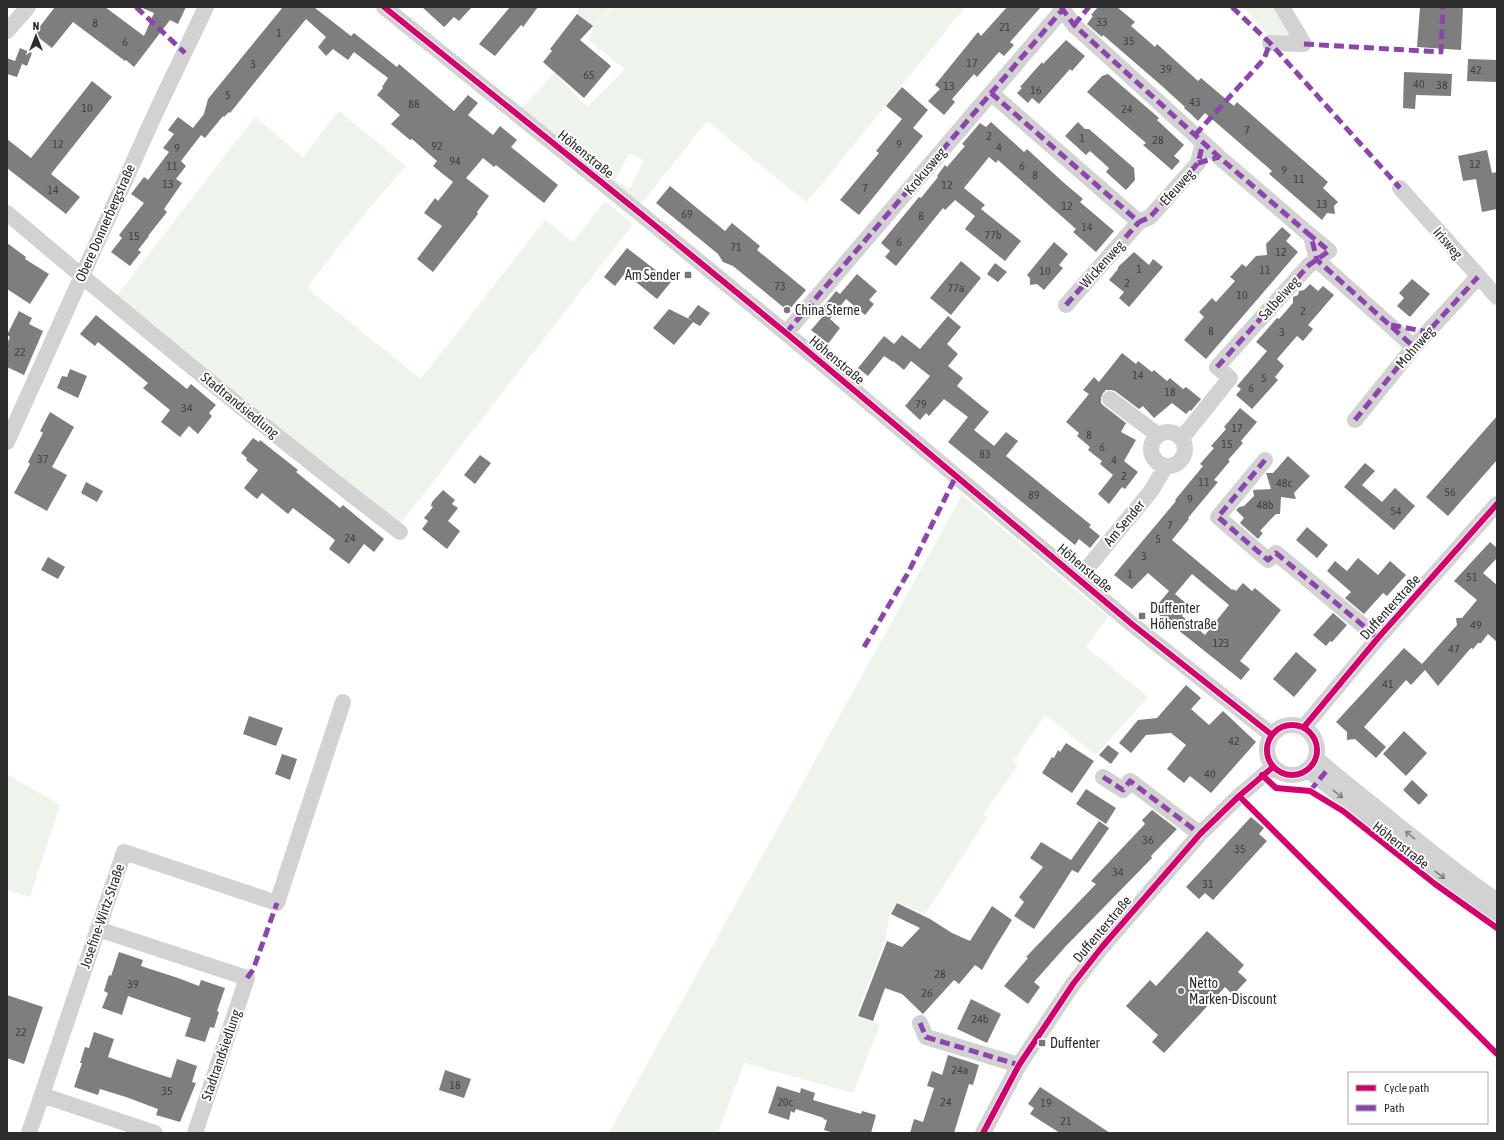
<svg xmlns="http://www.w3.org/2000/svg" width="1504" height="1140" font-family="'Asap Condensed',sans-serif">
	<style>
		.green { fill: #eef3eb; fill-rule: evenodd }
		.building { fill: #7e7e7e; fill-rule: evenodd }
		.lines { fill: none; stroke-linecap: round; stroke-linejoin: round }
		.minor { stroke: #d2d2d2; stroke-width: 16 }
		.quiet { stroke: #8e44ad; stroke-width: 5; stroke-dasharray: 10 5; stroke-linecap: butt }
		.cycleway-casing { stroke: #fff; stroke-width: 8 }
		.cycleway { stroke: #d6006c; stroke-width: 6 }
		.oneway { stroke: #808080 }
		.poi-dot { fill: #767676; stroke: #fff; stroke-width: 1.5 }
		.labels { text-anchor: middle; stroke-width: 4; stroke-linejoin: round; paint-order: stroke }
		.number-label { font-size: 12px; fill: #414141 }
		.street-label { font-size: 14px; fill: #2d2d2d; stroke: #fff }
		.poi-label { font-size: 14px; fill: #2d2d2d; stroke: #fff; text-anchor: start }
	</style>
	<rect width="100%" height="100%" fill="#fff"/>
	<path class="green" d="M579 7H615L592 26 577 14Z
		M616 7H965L822 184 806 202 707 121 640 205 521 109 555 73 587 107 625 69 589 41 593 26ZM629 153 644 161 630 188 615 181Z
		M1243 7H1279L1300 42 1279 47Z
		M339 111 406 166 356 224 307 288 421 379 545 220 573 242 605 201 633 224 401 523 114 299 255 117 303 157Z
		M962 495 1108 617 1086 647 1148 697 1096 755 1045 715 1013 762 1018 765 983 815 988 817 925 914 897 902 890 914 885 940 856 1016 880 1025 853 1093 744 1063 718 1133H609Z
		M7 774 60 805 30 897 7 890Z"/>
	<path class="building" d="M55 7H105L144 36 154 13 140 7H186L178 24 170 20 134 67 126 60 125 61 73 22 52 48 34 34Z
		M283 7H316L315 8 351 36 354 33 397 67 399 64 454 111 468 95 478 103 468 115 493 135 500 126 517 140 511 147 558 185 544 203 496 165 494 167 483 158 466 178 489 196 477 212 478 214 433 272 417 259 442 226 424 213 435 198 438 201 453 182 433 166 437 161 412 139 410 140 391 124 400 115 377 95 383 88 382 87 388 78 354 52 348 60 333 49 326 56 318 47 326 37 306 19 230 113 229 112 224 117 223 116 205 138 201 135 181 161 186 166 176 179 182 183 164 209 167 212 148 236H149L138 250 141 252 130 266 111 252 122 238 119 235 144 203 131 194 144 177 148 180 169 152 163 148 174 134 168 130 178 117 193 128 204 114 208 99Z
		M422 7H472L459 21 454 17 444 27Z
		M510 7H538L523 27 521 25 495 56 479 44Z
		M1007 7H1041L1010 42 1014 45 1004 56 999 52 977 77 974 74 952 99 955 102 944 115 928 101 940 89 935 85 978 32 981 36Z
		M1098 7H1117L1135 22 1131 26 1155 47 1157 44 1198 81 1201 78 1234 106 1237 102 1328 182 1323 188 1338 202 1334 206 1335 214 1327 213 1322 220 1269 174 1272 171 1205 113 1198 121 1191 114 1184 108 1185 107 1162 86 1103 35 1102 37 1087 24 1093 16 1091 15Z
		M1420 7H1463L1461 50 1417 47Z
		M577 14 593 26 580 40 611 66 584 98 543 62 552 51 550 49Z
		M1066 40 1085 56 1072 71 1070 69 1039 104 1032 98 1028 103 1017 93 1022 88 1020 87 1042 62 1043 64Z
		M20 48 32 53 27 66 20 63 22 64 17 77 7 74V58L15 61Z
		M1468 59 1497 60V82L1467 81Z
		M1404 72 1452 74 1451 96 1416 95 1415 109 1403 108Z
		M1108 74 1159 118 1157 120 1184 145 1174 156 1180 161 1172 170 1143 145 1146 143 1087 92 1102 76Z
		M92 81 112 97 51 174 80 197 66 214 7 168V139L31 158Z
		M902 87 928 110 913 128 923 136 859 215 840 200 879 153 876 151 902 119 886 106Z
		M991 122 1024 152 1027 149 1063 182 1083 199 1080 202 1114 231 1096 252 1073 232 1076 229 998 160 996 163 989 157 964 188 985 205 981 209 1021 241 1005 261 965 229 975 216 955 200 945 210 943 208 896 266 885 257 890 251 881 243 919 197 921 198 938 177 937 176 945 165 947 167 965 146 962 144 980 123 986 127Z
		M1078 122 1085 129H1089L1134 168 1135 180 1126 190 1106 172 1109 168 1090 151 1086 155 1065 136Z
		M1487 150 1492 173 1497 172V209L1482 212 1476 179 1463 181 1458 156Z
		M670 186 725 231 732 223 760 246 757 250 806 290 788 311 733 266 723 262 718 254 656 203Z
		M1282 227 1291 235 1286 241 1298 252 1206 359 1184 340 1204 317 1199 312 1212 298 1216 302 1225 292 1235 281 1230 277 1242 264 1246 267 1256 256 1267 255 1266 244Z
		M1054 242 1068 254 1059 265 1063 268 1044 290 1037 284 1030 285V278L1027 275Z
		M7 243 26 257 25 259 49 274 30 304 7 289Z
		M627 248 671 282 657 299 625 273 615 286 604 277Z
		M1134 252 1149 265 1153 259 1163 267 1129 307 1119 298 1124 292 1109 280 1118 269V267Z
		M961 261 981 278 951 315 930 298Z
		M995 263 1007 272 998 282 987 274Z
		M857 274 877 291 869 300 874 304 865 315 846 299 830 319 840 328 828 344 811 330 824 315 828 318 820 311 836 291 840 294Z
		M1412 279 1430 294 1410 317 1397 306 1404 298 1399 293Z
		M1310 284 1318 291 1323 286 1334 295 1308 325 1313 329 1303 341 1297 336 1277 359 1284 366 1275 377 1278 380 1252 409 1236 395 1241 389 1237 386 1267 351 1256 342 1277 318 1279 319 1293 303V297L1298 295 1299 291 1304 290Z
		M698 305 710 313 700 326 693 322 674 345 653 328 669 309 693 321 688 318Z
		M19 311 32 318 29 324 43 331 24 375 7 367V344L10 337 7 335Z
		M96 315 187 389 191 384 216 405 209 413 212 416 198 434 189 426 180 437 161 422 170 410 143 388 148 383 98 342 95 346 80 334Z
		M948 316 961 327 947 344 958 354 948 366 963 378 957 386 989 412 974 430 994 446 1006 432 1018 441 1006 456 1091 525 1089 527 1100 536 1090 548 1079 539 1075 545 948 442 968 417 944 399 929 416 926 413 920 420 905 406 930 376 911 361 904 370 893 361V362L884 356 868 376 858 368 884 336 894 344 902 335 920 349Z
		M1122 353 1136 364 1138 361 1152 372 1154 370 1167 381 1170 378 1183 389 1186 387 1201 399 1191 411 1190 410 1186 414 1172 403 1154 418 1143 406 1139 409 1115 391 1111 390H1106L1103 393 1101 398V403L1104 406 1126 423 1121 432 1136 440 1124 461 1138 472 1125 489 1122 487 1109 504 1098 494 1113 475 1100 464 1102 461 1088 450 1090 447 1077 436 1079 433 1066 422 1089 394 1083 390 1094 377 1099 382Z
		M70 369 87 376 78 398 57 388 62 376 67 377Z
		M1240 408 1257 422 1241 441 1243 443 1228 460 1230 461 1214 480 1218 482 1188 518 1189 519 1172 540 1232 590 1233 589 1236 591 1243 583 1252 591 1255 588 1281 610 1240 661 1250 669 1241 680 1153 610 1169 591 1148 573 1132 589 1114 575 1176 501 1175 500 1203 466 1200 464 1214 448 1211 446 1226 429 1224 427ZM1192 574 1229 605 1205 635 1182 616 1189 606 1175 594Z
		M50 412 74 427 52 467 67 475 47 511 14 493 30 464 28 462 43 433 40 431Z
		M1497 416V460L1448 516 1426 497Z
		M253 438 259 442 260 440 298 470 296 472 317 489 340 508 343 505 384 539 374 552 364 544 349 564 329 549 335 540 293 508 288 514 262 493 257 499 244 488 258 470 246 460 247 458 241 453Z
		M480 455 491 463 475 484 464 475Z
		M1288 456 1310 476 1294 493 1296 499 1281 497 1280 514H1276L1270 520 1260 531 1263 533 1258 539 1240 523 1244 518 1236 510 1239 507 1244 506 1254 496 1253 490 1271 489 1266 473H1273Z
		M1365 463 1375 471 1362 485 1382 502 1395 488 1415 506 1394 530 1344 487Z
		M86 482 103 491 97 502 81 493Z
		M443 490 455 500 452 504 458 508 448 521 460 531 447 549 422 529 428 521 424 518 433 507 431 506 432 502Z
		M1307 527 1328 545 1317 558 1296 540Z
		M1490 542 1497 548V558L1483 573 1497 585V642L1488 634 1481 643H1478L1473 649 1471 648 1438 686 1425 670 1411 685 1406 680 1364 727 1386 747 1376 758 1355 739 1347 740V732L1336 722 1404 648 1422 664 1439 645 1457 625 1456 618H1462L1477 600 1454 581Z
		M48 557 65 567 58 579 41 570Z
		M1358 558 1378 575 1390 561 1406 575 1387 596 1383 593 1364 614 1345 598 1351 592 1327 571 1335 561 1347 571Z
		M1333 613 1347 625 1332 642 1330 641 1326 646 1313 635Z
		M1296 652 1317 670 1294 697 1273 679Z
		M1186 685 1201 698 1191 709 1209 725 1223 711 1256 742 1211 793 1190 776 1184 783 1167 769 1186 745 1171 733 1146 735 1131 753 1119 743 1138 720 1157 718Z
		M249 716 283 728 276 746 243 734Z
		M1404 731 1427 753 1406 776 1383 754Z
		M1066 743 1094 761 1072 793 1042 773 1052 757 1054 758 1058 750 1060 752Z
		M1108 745 1119 753 1111 764 1099 755Z
		M282 754 297 759 290 780 275 774Z
		M1412 780 1428 795 1419 805 1403 790Z
		M1086 789 1116 808 1106 824 1076 804Z
		M1152 810 1177 829 1151 856 1152 858 1066 946 1034 982 1040 987 1028 1004 1004 986 1028 958 1026 957 1096 884 1091 881 1145 824 1142 820Z
		M1251 817 1264 828 1259 834 1267 841 1213 900 1205 893 1199 899 1186 887Z
		M1099 821 1109 828 1078 873 1072 870 1034 929 1014 916 1024 902 1019 897 1043 867 1030 858 1041 842 1071 860Z
		M897 903 930 919 952 933 970 941 992 906 1012 920 994 949 982 970 975 965 959 984 954 980 923 1014 902 994 885 988 873 1021 858 1016 887 941 902 947 920 928 891 914Z
		M1207 931 1244 965 1238 972 1247 980 1233 995 1225 987 1164 1053 1152 1042 1158 1035 1126 1006 1150 980 1156 986Z
		M119 952 143 960 141 966 178 978 199 986 201 980 225 988 217 1011 219 1012 214 1028 210 1027 205 1042 185 1036 191 1018 128 996 122 1015 102 1008 108 993 104 991 109 975 111 976Z
		M7 995 43 1007 24 1064 7 1058Z
		M971 999 1001 1014 987 1043 957 1029Z
		M94 1032 114 1039 108 1057 143 1069 171 1078 177 1059 197 1066 192 1082 196 1083 180 1122 156 1115 158 1109 126 1097 100 1089 98 1095 74 1087 82 1063H80L85 1047 89 1048Z
		M948 1055 979 1065 973 1085 969 1084 954 1133H910L914 1119 923 1122 934 1088 927 1086 932 1071 942 1075Z
		M445 1070 471 1079 464 1098 439 1090Z
		M777 1086 800 1093 801 1088 815 1093 813 1100 861 1114 862 1111 876 1115 871 1133H834L824 1130 827 1120 823 1119 824 1118 796 1109 794 1113 791 1111 789 1120 768 1113Z
		M1040 1087 1063 1102 1110 1133H1060L1030 1114 1034 1108 1028 1104Z"/>
	<g class="lines">
		<path class="minor" d="M384 7 641 214 786 333 1133 625 1272 735
			M1061 7 1074 25 1219 157 1311 236 1317 260 1414 347
			M7 31 28 7
			M1270 43 1304 44 1282 7
			M991 93 1139 222 1150 217 1198 163 1203 143
			M1400 188 1497 297
			M7 213C136 322 266 430 400 532
			M1066 305 1139 222
			M786 333 1063 9
			M1110 399 1158 435
			M1355 420 1414 347 1478 277
			M1151 449a17 17 0 1 1 34 0a17 17 0 1 1-34 0Z
			M1182 438 1230 378 1217 367 1309 265 1329 251 1311 236
			M7 442 155 114 206 7
			M1265 460 1218 517 1268 560 1276 553 1378 638
			M1079 578 1151 491 1166 466
			M1267 750a25 25 0 1 1 50 0a25 25 0 1 1-50 0Z
			M1304 727 1378 638 1497 504
			M1316 758C1336 776 1357 792 1378 809 1417 841 1456 872 1497 901
			M1308 770 1440 875 1497 916
			M1103 777 1123 790 1130 781 1200 834
			M98 929 247 978 195 1133
			M920 1023 926 1037 1019 1065
			M42 1095 155 1133
			M29 1133 124 852 277 903 343 702
			M983 1133 1019 1065 1073 984 1102 947 1200 834 1239 796 1273 767"/>
		<path class="quiet" d="M136 7 185 53
			M1061 7 1074 25 1219 157 1311 236 1317 260 1414 347
			M1232 7 1270 43 1400 188
			M1074 25 1089 7
			M1304 44 1441 52 1443 7
			M991 93 1139 222 1150 217 1198 163 1203 143
			M1195 135 1264 59 1270 43
			M1198 163 1219 157
			M1066 305 1139 222
			M1391 325 1428 332
			M786 333 1063 9
			M1217 367 1309 265 1329 251 1311 236
			M1355 420 1414 347 1478 277
			M1265 460 1218 517 1268 560 1276 553 1378 638
			M864 647 908 573 956 476
			M1103 777 1123 790 1130 781 1200 834
			M1310 791 1328 769
			M247 978 253 970 277 903
			M920 1023 926 1037 1019 1065"/>
		<defs>
			<path id="cycleway" d="M384 7 641 214 786 333 1133 625 1272 735
				M1267 750a25 25 0 1 1 50 0a25 25 0 1 1-50 0Z
				M1304 727 1378 638 1497 504
				M1262 775 1276 788 1310 791 1343 811 1435 884 1497 928
				M1239 796 1497 1054
				M983 1133 1019 1065 1073 984 1102 947 1200 834 1239 796 1273 767"/>
		</defs>
		<use href="#cycleway" class="cycleway-casing"/>
		<use href="#cycleway" class="cycleway"/>
	</g>
	<defs><path id="oneway-shaft" d="M-6 0H5M1.5-3L5.5 0L1.5 3" fill="none" stroke-width="1.6" stroke-linecap="round" stroke-linejoin="round"/></defs>
	<g class="oneway">
		<use href="#oneway-shaft" transform="translate(1338 794) rotate(38)"/>
		<use href="#oneway-shaft" transform="translate(1410 835) rotate(-141)"/>
		<use href="#oneway-shaft" transform="translate(1440 875) rotate(37)"/>
	</g>
	<g class="poi-dot">
		<rect x="684" y="271" width="8" height="8" rx="2"/>
		<circle cx="787" cy="310" r="4"/>
		<rect x="1138" y="612" width="8" height="8" rx="2"/>
		<circle cx="1181" cy="991" r="4"/>
		<rect x="1038" y="1039" width="8" height="8" rx="2"/>
	</g>
	<g class="labels">
		<g class="number-label">
			<text x="1102" y="26">33</text>
			<text x="95" y="27">8</text>
			<text x="1005" y="31">21</text>
			<text x="279" y="37">1</text>
			<text x="1129" y="45">35</text>
			<text x="125" y="46">6</text>
			<text x="972" y="67">17</text>
			<text x="253" y="68">3</text>
			<text x="1166" y="73">39</text>
			<text x="1476" y="74">42</text>
			<text x="589" y="79">65</text>
			<text x="1419" y="88">40</text>
			<text x="1442" y="89">38</text>
			<text x="949" y="90">13</text>
			<text x="1036" y="94">16</text>
			<text x="228" y="99">5</text>
			<text x="1195" y="106">43</text>
			<text x="414" y="108">88</text>
			<text x="87" y="112">10</text>
			<text x="1127" y="113">24</text>
			<text x="1247" y="134">7</text>
			<text x="989" y="140">2</text>
			<text x="1082" y="142">1</text>
			<text x="1158" y="144">28</text>
			<text x="58" y="148">12</text>
			<text x="899" y="148">9</text>
			<text x="437" y="150">92</text>
			<text x="999" y="151">4</text>
			<text x="177" y="152">9</text>
			<text x="455" y="165">94</text>
			<text x="1475" y="168">12</text>
			<text x="172" y="170">11</text>
			<text x="1022" y="170">6</text>
			<text x="1284" y="174">9</text>
			<text x="1035" y="179">8</text>
			<text x="1299" y="183">11</text>
			<text x="168" y="188">13</text>
			<text x="947" y="189">12</text>
			<text x="865" y="192">7</text>
			<text x="53" y="194">14</text>
			<text x="1322" y="208">13</text>
			<text x="1067" y="210">12</text>
			<text x="687" y="218">69</text>
			<text x="921" y="220">8</text>
			<text x="1087" y="231">14</text>
			<text x="993" y="239">77b</text>
			<text x="134" y="240">15</text>
			<text x="899" y="246">6</text>
			<text x="736" y="251">71</text>
			<text x="1281" y="256">12</text>
			<text x="1139" y="273">1</text>
			<text x="1265" y="274">11</text>
			<text x="1045" y="275">10</text>
			<text x="1127" y="287">2</text>
			<text x="780" y="290">73</text>
			<text x="956" y="292">77a</text>
			<text x="1242" y="299">10</text>
			<text x="1303" y="315">2</text>
			<text x="1211" y="335">8</text>
			<text x="1282" y="336">3</text>
			<text x="20" y="356">22</text>
			<text x="1138" y="379">14</text>
			<text x="1264" y="382">5</text>
			<text x="1251" y="392">6</text>
			<text x="1170" y="396">18</text>
			<text x="921" y="408">79</text>
			<text x="187" y="412">34</text>
			<text x="1237" y="432">17</text>
			<text x="1089" y="439">8</text>
			<text x="1227" y="448">15</text>
			<text x="1102" y="451">6</text>
			<text x="985" y="458">83</text>
			<text x="43" y="463">37</text>
			<text x="1114" y="464">4</text>
			<text x="1124" y="480">2</text>
			<text x="1204" y="486">11</text>
			<text x="1284" y="487">48c</text>
			<text x="1450" y="496">56</text>
			<text x="1034" y="499">89</text>
			<text x="1190" y="503">9</text>
			<text x="1265" y="509">48b</text>
			<text x="1396" y="515">54</text>
			<text x="1170" y="529">7</text>
			<text x="350" y="542">24</text>
			<text x="1158" y="543">5</text>
			<text x="1144" y="560">3</text>
			<text x="1130" y="578">1</text>
			<text x="1472" y="581">51</text>
			<text x="1476" y="629">49</text>
			<text x="1221" y="647">123</text>
			<text x="1454" y="653">47</text>
			<text x="1388" y="688">41</text>
			<text x="1234" y="745">42</text>
			<text x="1210" y="778">40</text>
			<text x="1148" y="844">36</text>
			<text x="1240" y="853">35</text>
			<text x="1118" y="876">34</text>
			<text x="1208" y="888">31</text>
			<text x="940" y="978">28</text>
			<text x="133" y="988">39</text>
			<text x="927" y="997">26</text>
			<text x="980" y="1023">24b</text>
			<text x="21" y="1036">22</text>
			<text x="960" y="1074">24a</text>
			<text x="455" y="1089">18</text>
			<text x="167" y="1095">35</text>
			<text x="785" y="1106">20c</text>
			<text x="946" y="1106">24</text>
			<text x="1046" y="1107">19</text>
			<text x="1066" y="1125">21</text>
		</g>
		<g class="street-label">
			<text transform="translate(586 154) rotate(39)" y="5">Höhenstraße</text>
			<text transform="translate(925 171) rotate(-50)" y="5">Krokusweg</text>
			<text transform="translate(1177 187) rotate(-48)" y="5">Efeuweg</text>
			<text transform="translate(105 223) rotate(-66)" y="5">Obere Donnerbergstraße</text>
			<text transform="translate(1448 243) rotate(49)" y="5">Irisweg</text>
			<text transform="translate(1102 264) rotate(-48)" y="5">Wickenweg</text>
			<text transform="translate(1279 298) rotate(-48)" y="5">Salbeiweg</text>
			<text transform="translate(1415 347) rotate(-49)" y="5">Mohnweg</text>
			<text transform="translate(837 360) rotate(40)" y="5">Höhenstraße</text>
			<text transform="translate(240 405) rotate(39)" y="5">Stadtrandsiedlung</text>
			<text transform="translate(1124 523) rotate(-50)" y="5">Am Sender</text>
			<text transform="translate(1085 568) rotate(40)" y="5">Höhenstraße</text>
			<text transform="translate(1390 607) rotate(-48)" y="5">Duffenterstraße</text>
			<text transform="translate(1401 845) rotate(38)" y="5">Höhenstraße</text>
			<text transform="translate(102 916) rotate(-71)" y="5">Josefine-Wirtz-Straße</text>
			<text transform="translate(1102 929) rotate(-50)" y="5">Duffenterstraße</text>
			<text transform="translate(221 1055) rotate(-71)" y="5">Stadtrandsiedlung</text>
		</g>
		<g class="poi-label">
			<text x="680" y="280" text-anchor="end">Am Sender</text>
			<text x="795" y="315">China Sterne</text>
			<text x="1150" y="613">Duffenter<tspan x="1150" dy="16">Höhenstraße</tspan></text>
			<text x="1189" y="988">Netto<tspan x="1189" dy="16">Marken-Discount</tspan></text>
			<text x="1050" y="1048">Duffenter</text>
		</g>
	</g>
	<rect width="1504" height="1140" fill="none" stroke="#2d2d2d" stroke-width="16"/>
	<rect x="1348" y="1072" width="140" height="52" fill="#ffffff" stroke="#ababab"/>
	<rect x="1356" y="1085" width="20" height="6" fill="#d6006c" stroke="#ababab"/>
	<text x="1384" y="1092" font-size="12" fill="#2d2d2d">Cycle path</text>
	<rect x="1356" y="1105" width="20" height="6" fill="#8e44ad" stroke="#ababab"/>
	<text x="1384" y="1112" font-size="12" fill="#2d2d2d">Path</text>
	<g transform="translate(36 36)" stroke="#ffffff" stroke-width="3" paint-order="stroke">
	<path d="M0-3L7 15L0 10L-7 15Z" fill="#2d2d2d"/>
	<text y="-6" font-size="11" font-weight="bold" text-anchor="middle" fill="#2d2d2d">N</text>
	</g>
</svg>
